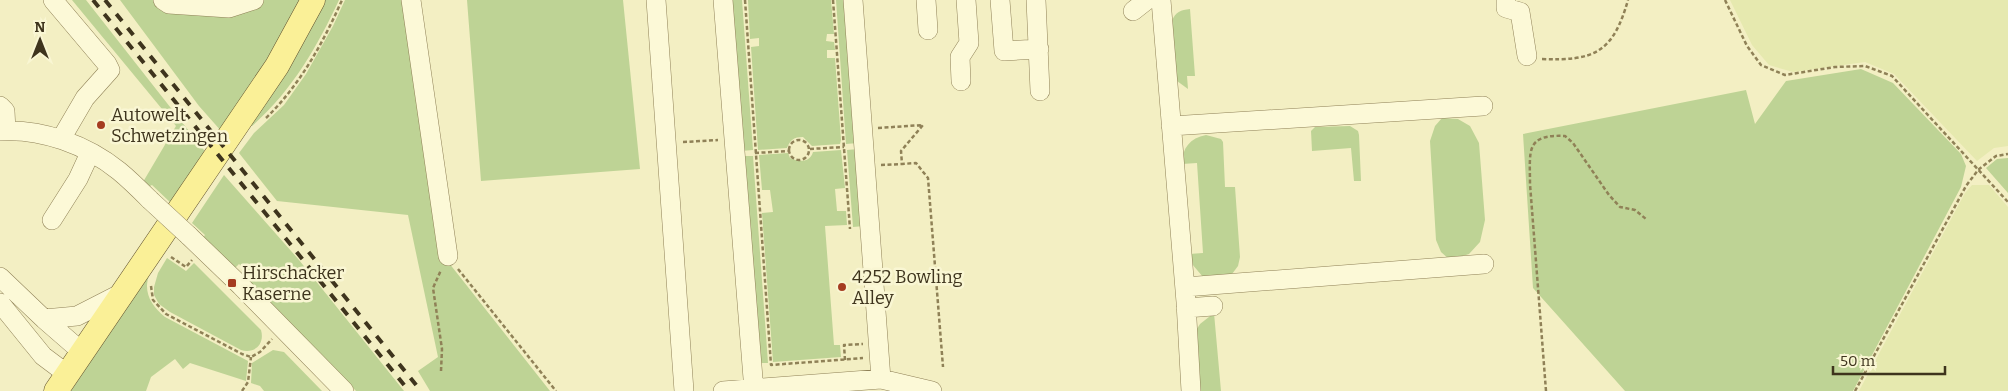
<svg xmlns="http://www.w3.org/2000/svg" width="2008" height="391" font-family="Bitter,serif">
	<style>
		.farmland { fill: #e6e9af }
		.green { fill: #bed395 }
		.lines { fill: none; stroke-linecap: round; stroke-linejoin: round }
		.minor-casing { stroke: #8f8157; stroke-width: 20 }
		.major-casing { stroke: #5d4d2c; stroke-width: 25 }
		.path { stroke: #8f8157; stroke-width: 2.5; stroke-dasharray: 4 2.5; stroke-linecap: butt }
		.minor { stroke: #fcf9d7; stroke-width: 19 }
		.major { stroke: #faf097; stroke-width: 24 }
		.rail { stroke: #3e341d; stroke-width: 4; stroke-dasharray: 9 9; stroke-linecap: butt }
		.minor-bridge-casing { stroke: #8f8157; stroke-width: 20; stroke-linecap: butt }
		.minor-bridge { stroke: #fcf9d7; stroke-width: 19 }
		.poi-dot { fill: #a53c20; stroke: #f9f6d3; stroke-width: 2 }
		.labels { text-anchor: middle; stroke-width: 5; stroke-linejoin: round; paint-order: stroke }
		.poi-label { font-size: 18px; fill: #3e341d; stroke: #f9f6d3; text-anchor: start }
	</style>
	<rect width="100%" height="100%" fill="#f3efc3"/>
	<path class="farmland" d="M1730 0H2008V146L1994 148 1977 161 1894 74 1865 62 1793 72 1769 65 1752 45Z
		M1972 185H1989L2008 207V391H1859L1965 193Z"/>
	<path class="green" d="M72 0H86L207 154 173 205 152 185 148 187 143 182 176 126Z
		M120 0H305L222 132 199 106Z
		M321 0H339C317 47 292 91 252 126L247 123Z
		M345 0H407L445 258 550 391H430L418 371 438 357 408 215 277 201 239 153 254 133 284 105 306 74 333 26Z
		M467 0H623L640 169 481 181Z
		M731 0H742L753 150 741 151Z
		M748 0H831L834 34H827L826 41 834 42 835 50H827V58H835L841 140 840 144 812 146 803 137C794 137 790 140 787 148L758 150 751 47 759 46V38L750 39Z
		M836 0H847L858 143 846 144Z
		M1190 9 1195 76H1187L1188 89 1177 81 1172 21C1175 12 1181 10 1190 9Z
		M1861 69 1893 83 1961 154 1966 166 1961 187 1853 391H1625L1533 288 1523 134 1746 90 1755 124 1786 81Z
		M1442 118 1458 119 1470 126 1479 143 1485 220 1480 242 1469 254 1450 260 1441 252 1436 240 1430 141 1435 126Z
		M1350 126 1358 131 1359 135 1361 181H1354L1351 148 1312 151 1311 131 1315 127Z
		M1206 135 1221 139 1223 142 1225 187H1235L1240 257 1238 266 1232 274 1203 277 1192 264 1189 254 1203 253 1197 163 1182 164C1182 148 1190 138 1206 135Z
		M858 149 864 226 853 227 847 150Z
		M841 150 845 188 835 189 837 211H846L847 225 825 226 834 345H840L841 357 773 362 762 213 773 212 770 190H762L759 155 788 153 790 158C799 162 810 163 813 152Z
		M742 156H753L768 363H759Z
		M2008 158V193L1986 168 1997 159Z
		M224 175 299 260 404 391H356L314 347 248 282 251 276 239 264 234 269 202 239 205 235 192 223Z
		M167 258 186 271 194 263 261 330C265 344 255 354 241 350L170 312 159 304 154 295V287L158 273Z
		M147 272 150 273C142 291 151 306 165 317L248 361 246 381 190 363 183 369 175 359 151 377 146 391H71Z
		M1214 313 1221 391H1200L1195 332 1200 324Z
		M273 350 284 352 322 391H264L260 386 251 383 252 363Z"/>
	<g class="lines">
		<defs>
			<path id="minor" d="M53 0 107 64 110 70 85 98 61 139
				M163 0 169 4 229 8 254 0
				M411 0 448 256
				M656 0 684 391
				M723 0 754 391
				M853 0 881 379
				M926 0 928 30
				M1000 0 1004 51 1039 49
				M1036 0 1040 91
				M1161 0 1186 302 1191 391
				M1506 0V8L1520 12 1527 56
				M1133 11 1147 0
				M961 81 960 57 969 43 966 0
				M0 106 5 111 6 131
				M1171 126 1483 106
				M0 131C41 128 87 145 119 171 130 180 140 190 150 200
				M52 220 78 179 90 153
				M188 235 241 286 344 391
				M0 277 44 319 82 352
				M1185 287 1484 264
				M0 303 43 356 67 374
				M1186 308 1213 306
				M44 319 77 316 122 293
				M723 391 881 379 932 391"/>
			<path id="major" d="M56 391 277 66 313 0"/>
		</defs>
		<use href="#minor" class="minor-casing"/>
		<use href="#major" class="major-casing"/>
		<path class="path" d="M745 0 771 365 863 358
			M833 0 850 229
			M1725 0 1747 46 1761 65 1785 75 1835 67 1865 66 1892 76 2008 202
			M1542 59C1594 61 1613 53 1628 0
			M266 118C300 85 323 43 342 0
			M878 128 923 125 901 151 902 164 916 163 928 178 943 367
			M789 150a10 10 0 1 1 20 0a10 10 0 1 1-20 0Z
			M683 142 718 140
			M810 149 844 147
			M755 153 789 151
			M881 165 902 164
			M171 257 186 267 192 260
			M458 269 556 391
			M151 286 153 300 166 314 242 354 251 357 260 352 272 339
			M845 360 844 345 863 344
			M441 371 442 349 433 288 441 270
			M242 391 248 382 251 357
			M1546 391 1530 184C1530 151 1525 134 1565 136L1573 143 1609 195 1620 207 1635 210 1646 219
			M1855 391 1966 186 1978 170 1996 156 2008 154"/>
		<use href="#minor" class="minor"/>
		<use href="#major" class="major"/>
		<path class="rail" d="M93 0 409 391
			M105 0 421 391"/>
		<defs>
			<path id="minor-bridge" d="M150 200 188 235"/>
		</defs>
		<use href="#minor-bridge" class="minor-bridge-casing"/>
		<use href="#minor-bridge" class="minor-bridge"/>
	</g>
	<g class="poi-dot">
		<circle cx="101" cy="125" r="5"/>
		<rect x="227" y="278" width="10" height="10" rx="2.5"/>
		<circle cx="842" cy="287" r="5"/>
	</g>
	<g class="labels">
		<g class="poi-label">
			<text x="111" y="121">Autowelt<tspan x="111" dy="21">Schwetzingen</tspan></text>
			<text x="242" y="279">Hirschacker<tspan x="242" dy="21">Kaserne</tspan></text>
			<text x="852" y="283">4252 Bowling<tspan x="852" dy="21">Alley</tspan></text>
		</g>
	</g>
	<g transform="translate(40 40)" stroke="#f9f6d3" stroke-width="4" paint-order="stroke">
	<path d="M0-4L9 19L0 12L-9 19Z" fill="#3e341d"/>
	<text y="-8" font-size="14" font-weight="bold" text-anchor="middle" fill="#3e341d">N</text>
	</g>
	<path d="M1833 366v8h112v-8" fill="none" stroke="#3e341d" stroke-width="2.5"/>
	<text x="1840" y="366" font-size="15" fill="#3e341d" stroke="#f9f6d3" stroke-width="4" paint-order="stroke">50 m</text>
</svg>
